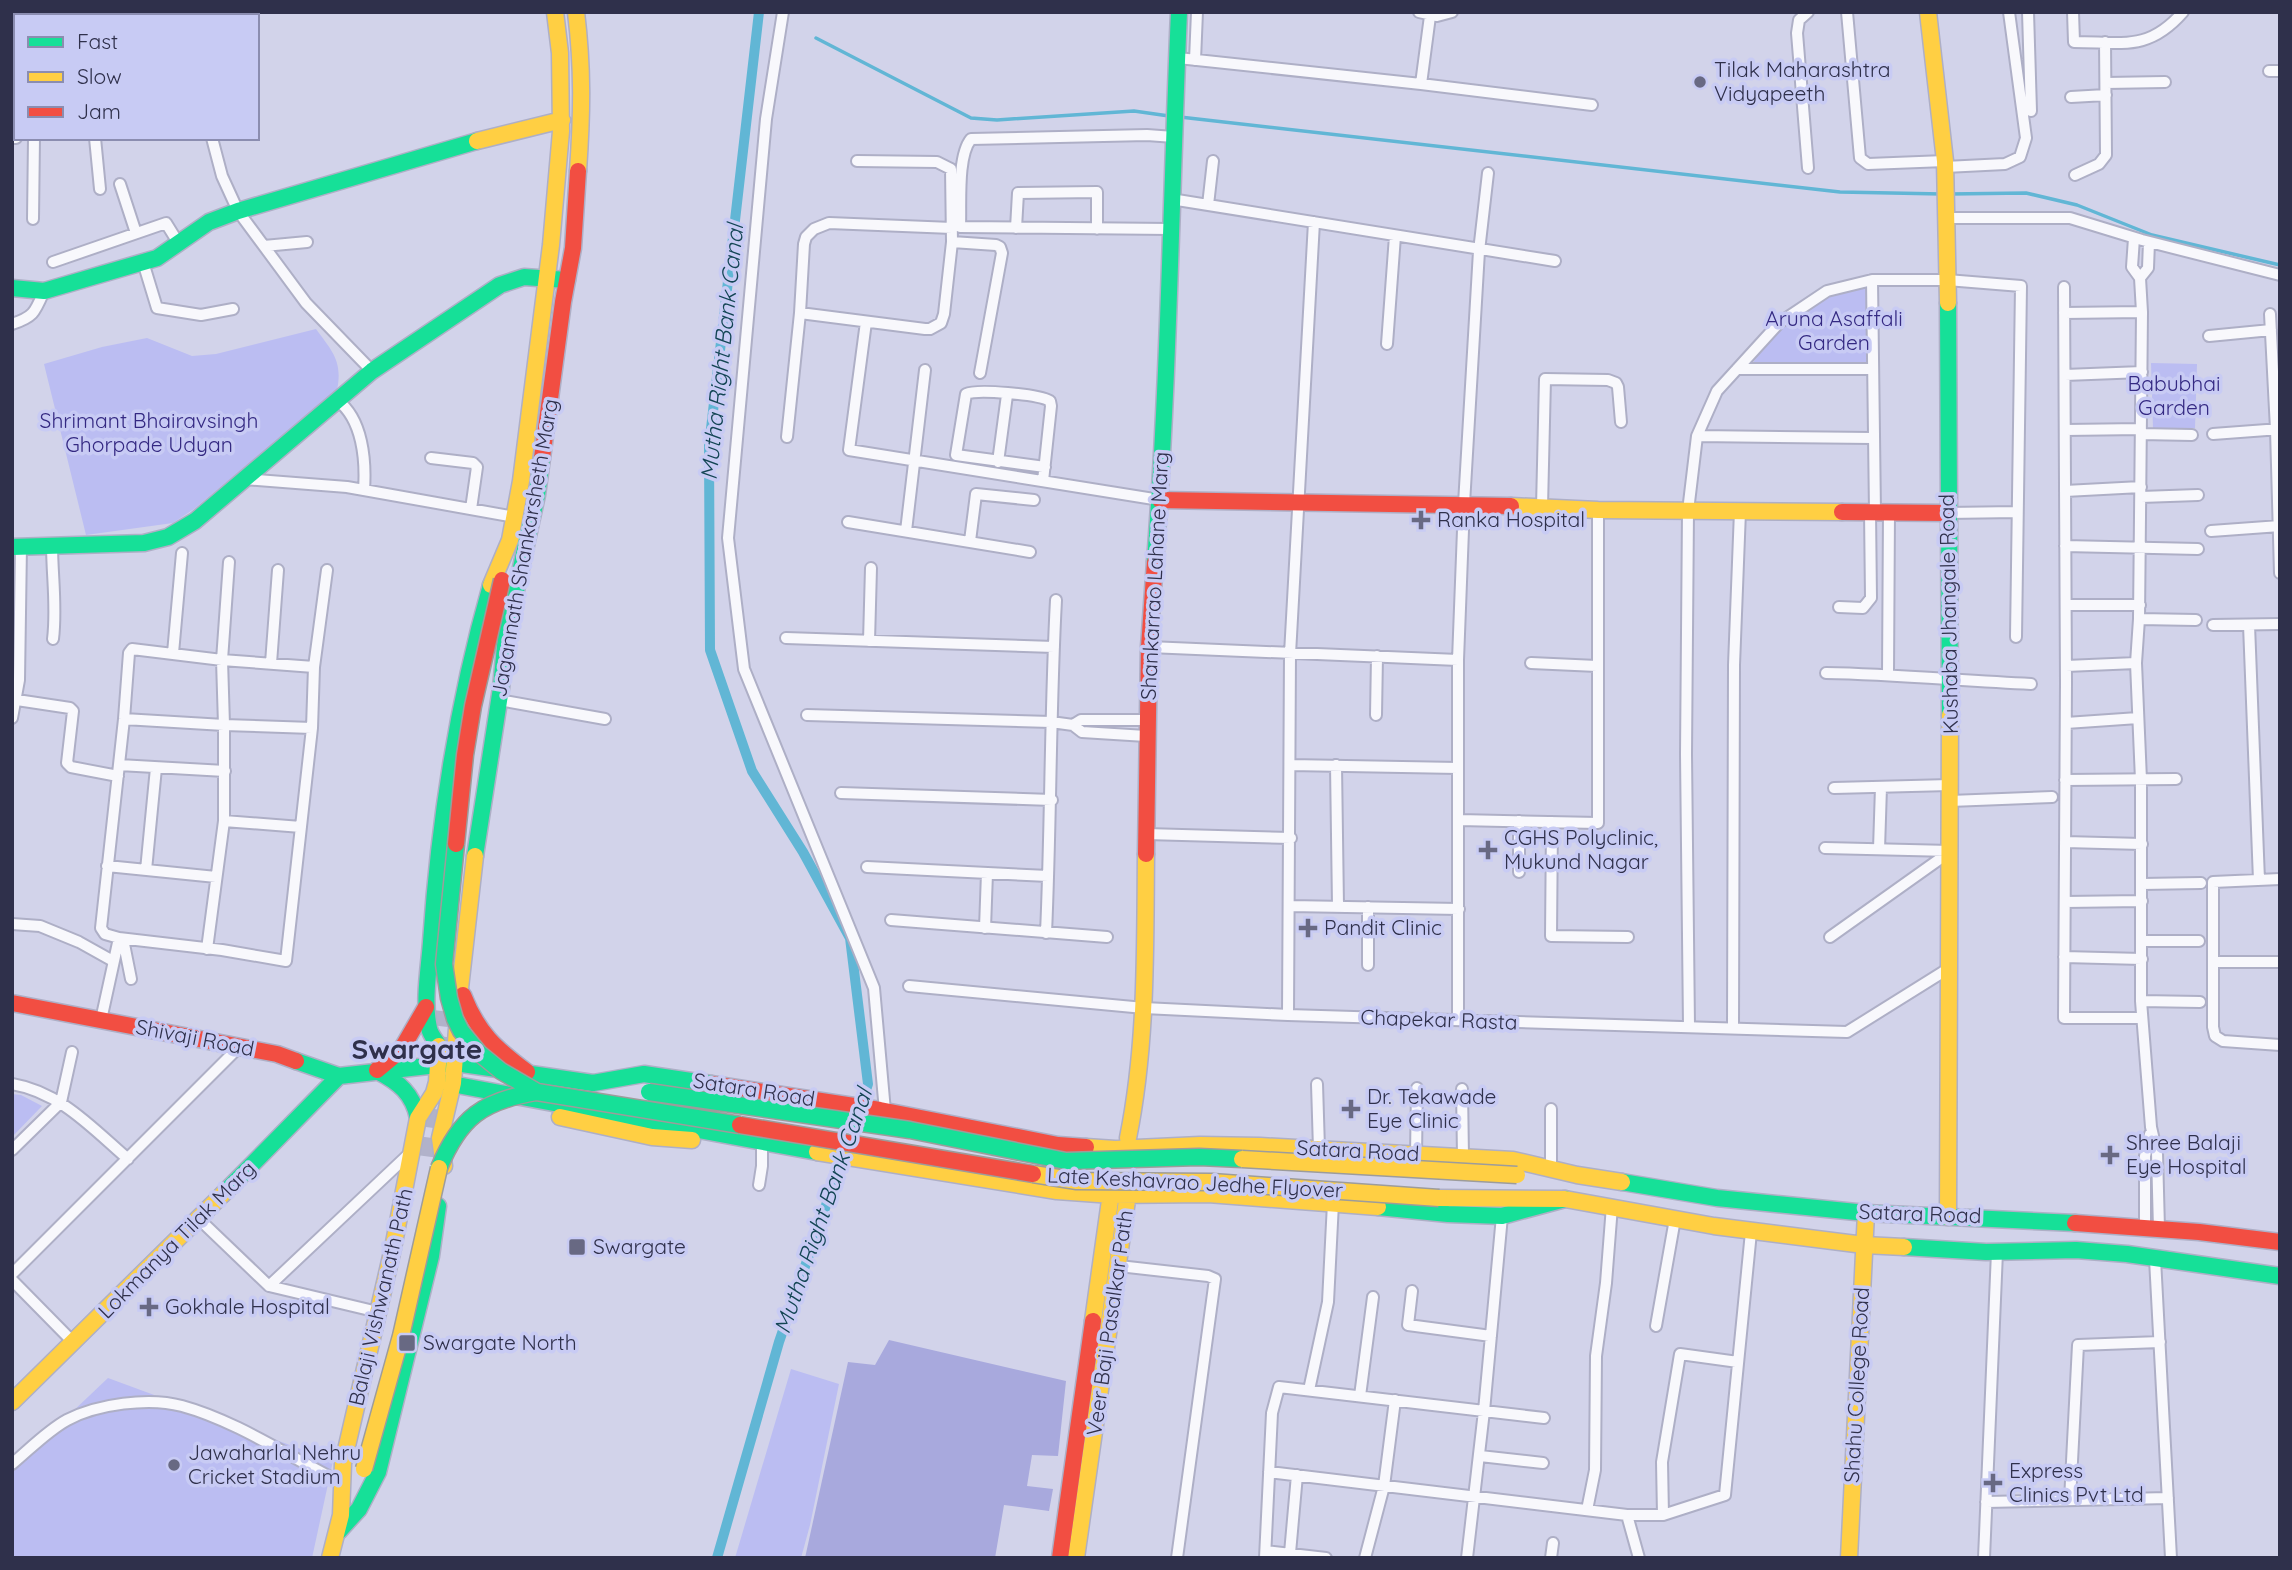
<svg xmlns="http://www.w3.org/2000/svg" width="2292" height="1570" font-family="Quicksand,sans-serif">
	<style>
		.green { fill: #bbbdf2 }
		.forest { fill: #a8a9dd }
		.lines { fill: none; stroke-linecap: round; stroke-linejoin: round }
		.stream { stroke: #61b6d5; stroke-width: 3.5 }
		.canal { stroke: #61b6d5; stroke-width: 10 }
		.highway-tunnel { stroke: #b1b2ca; stroke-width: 19; stroke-dasharray: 19 10; stroke-linecap: butt }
		.street-casing { stroke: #aeafc6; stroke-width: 14 }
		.fast-casing { stroke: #aeafc6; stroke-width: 19 }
		.slow-casing { stroke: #aeafc6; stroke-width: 19 }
		.jam-casing { stroke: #aeafc6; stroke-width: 19 }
		.street { stroke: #f8f8fc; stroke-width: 10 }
		.fast { stroke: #16e098; stroke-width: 16 }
		.slow { stroke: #ffcf43; stroke-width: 16 }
		.jam { stroke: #f24e42; stroke-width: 16 }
		.fast-bridge-casing { stroke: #9d9c9b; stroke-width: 19; stroke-linecap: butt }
		.slow-bridge-casing { stroke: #9d9c9b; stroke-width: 19; stroke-linecap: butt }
		.jam-bridge-casing { stroke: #9d9c9b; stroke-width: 19; stroke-linecap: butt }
		.fast-bridge { stroke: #16e098; stroke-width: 16 }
		.slow-bridge { stroke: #ffcf43; stroke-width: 16 }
		.jam-bridge { stroke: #f24e42; stroke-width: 16 }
		.poi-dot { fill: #686983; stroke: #c8cbf4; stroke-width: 2.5 }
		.labels { text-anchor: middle; stroke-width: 7; stroke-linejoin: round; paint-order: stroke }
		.poi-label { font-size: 21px; fill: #2f304b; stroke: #c8cbf4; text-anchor: start }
		.park-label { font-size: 21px; fill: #342982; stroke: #c8cbf4 }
		.street-label { font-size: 21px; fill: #2f304b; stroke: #c8cbf4 }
		.water-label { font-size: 23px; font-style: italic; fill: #134554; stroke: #c8cbf4 }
		.district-label { font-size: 28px; font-weight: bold; fill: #2f304b; stroke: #c8cbf4 }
	</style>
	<rect width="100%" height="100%" fill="#d2d3ea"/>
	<path class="green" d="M1868 284 1872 364 1749 369 1779 323 1826 296Z
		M316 329C332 351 343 361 337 390L194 509 173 523 86 535 44 364 102 347 147 338 192 356 216 354Z
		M2151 363 2197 364 2195 428H2153Z
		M12 1094 21 1095 42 1106 12 1137Z
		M791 1369 839 1384 810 1525 801 1558H735Z
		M108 1378 333 1461 312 1558H12V1469Z"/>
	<path class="forest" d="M889 1340 1066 1381 1058 1456 1032 1455 1027 1486 1053 1489 1049 1511 1004 1505 995 1558H805L848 1362 875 1365Z"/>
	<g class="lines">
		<path class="stream" d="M816 38 971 118 997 120 1134 111 1169 116
			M1180 117 1840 192 1942 194
			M1949 194 2026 193 2077 205 2152 235 2280 265"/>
		<path class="canal" d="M759 12 709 446 710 650 752 771 803 852 850 938 868 1084 859 1112
			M717 1558 779 1342 844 1153"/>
		<path class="highway-tunnel" d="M437 1055 442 1011
			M424 1156 432 1096"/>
		<defs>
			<path id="street" d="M783 12 766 119 728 538 744 669 874 988 885 1111
				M1419 12 1437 16 1452 12
				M1847 12 1860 158 1868 164 1945 161
				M2028 12 2031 111
				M2073 12 2074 42C2122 42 2148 52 2183 12
				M240 16 241 12
				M1178 58 1421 84 1430 16
				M1195 60 1197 12
				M2269 71H2280
				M2106 83 2165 82
				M1421 84 1592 105
				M2071 97 2106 95
				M12 138H16
				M95 138 100 189
				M212 138 222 176 238 211 306 303 372 371
				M1945 167 2005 164 2020 157 2026 138 2009 12
				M1808 168 1797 33 1799 20 1808 12
				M2075 175 2099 164 2106 155 2105 42
				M120 184 136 233
				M1171 199 1555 261
				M1208 205 1213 161
				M1947 218H2070L2142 240 2280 275
				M33 219 34 138
				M1016 228 1018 193 1097 192V229
				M1171 229 960 227C961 204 957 156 971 139L1147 135 1174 137
				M2134 238 2132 267 2140 278 2142 312 2139 619 2136 663 2141 780V1001L2151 1127 2157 1153 2159 1229
				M952 242 996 245 1000 247 1002 253 980 373
				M264 246 307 242
				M53 262 166 223 179 244
				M143 262 157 308 201 315 233 309
				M2140 278 2148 268 2149 242
				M1872 280 1875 512
				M2064 287 2066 682 2064 1018H2142
				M800 313 925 329H930L941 323 944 314 952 242 951 169 937 162 857 161
				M2064 313 2142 312
				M2270 314 2276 429 2280 573
				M866 322 849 450 1160 500
				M12 324C34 317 35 312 44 291
				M2209 336 2271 330
				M1387 344 1395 236
				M1737 369H1872
				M2065 375 2142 372
				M337 400C363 419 366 461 364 490
				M2065 430 2141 429
				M2141 434 2192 435
				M2213 434 2280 429
				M1697 436 1872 438
				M787 437 800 313 804 244 806 237 814 229 829 223 952 228
				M431 458 473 463 477 467 471 509
				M998 462 1007 395
				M244 479 347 487 515 517
				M1043 481 1051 406 1050 401C1038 394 977 389 966 394L956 455 1045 467
				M2065 491 2141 487
				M2141 497 2198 495
				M1542 507 1545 379 1608 380 1616 383 1618 387 1621 422
				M1947 513 2017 512
				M848 522 1030 552
				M906 531 925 370
				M2211 531 2280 526
				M970 541 976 494 1034 500
				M52 544C52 576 57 607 53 639
				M2065 546 2198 549
				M229 562 222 660 224 725 312 728 286 961 222 950 119 938 105 934 101 928 124 719 129 653 132 649 222 660 314 667 312 728
				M2066 605H2140
				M1839 607 1863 608 1871 598 1870 512
				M2139 619 2196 620
				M2213 625 2280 624
				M2249 625 2259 880
				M786 638 1054 647
				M869 641 871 568
				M1149 647 1458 660
				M173 653 182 553
				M271 663 278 570
				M1531 663 1597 666
				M2066 666 2136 663
				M314 667 327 570
				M1826 673C1895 674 1962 681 2031 684
				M1888 674 1889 512
				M17 700 70 708 73 711 67 763 71 767 118 776
				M499 700 605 719
				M807 715 1051 722 1073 725 1082 732 1146 736
				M1376 715 1377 656
				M12 718 19 680 21 546
				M124 719 224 725V821L207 949
				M2066 723 2138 718
				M1073 725 1081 720H1146
				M119 765 225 771
				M1290 765 1458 768
				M1336 765 1338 906
				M2065 780 2176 779
				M1834 788 1950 785
				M841 793 1052 800
				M1950 801 2052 797
				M1459 820 1598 823V510
				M224 821 301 827
				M1519 821V872
				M1552 822 1551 936 1628 937
				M1146 834 1291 838
				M2065 842 2142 844
				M1825 848 1951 851
				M1879 849 1881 787
				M107 866 216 877
				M867 867 1048 876
				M146 870 156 768
				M2280 879 2213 882V1027L2215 1036 2223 1041 2280 1045
				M2142 884 2201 883
				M2065 902 2142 901
				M1290 906 1459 909
				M1368 907V965
				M891 920 1107 937
				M12 924 40 926 79 942 113 961
				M985 928 987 873
				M1046 933C1051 822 1050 711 1056 600
				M1830 937 1951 851
				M123 939 131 979
				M2142 941H2199
				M2064 957 2142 959
				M2213 962H2280
				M909 986 1144 1008 1288 1015 1847 1032 1951 967
				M2141 1001 2200 1002
				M1288 1015 1290 654 1314 222
				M101 1020 119 938
				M1458 1020V660L1464 504 1479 251 1488 173
				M1689 1027 1686 754 1688 511 1697 436 1717 391 1779 323 1827 291 1872 280H1947L2021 286 2016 637
				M1733 1028 1734 665 1740 511
				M12 1084C60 1092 92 1128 128 1159
				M1317 1084 1319 1149
				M1462 1089 1463 1157
				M1551 1109V1169
				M12 1150 61 1102 72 1052
				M1416 1155 1417 1088
				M759 1185 762 1166V1141
				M199 1219 269 1286 378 1312
				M2145 1228V1156L2150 1134
				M2155 1259 2171 1558
				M1119 1266 1208 1276 1215 1279 1177 1558
				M12 1274 240 1046
				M12 1280 73 1342
				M269 1286 409 1154
				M1412 1291 1408 1325 1491 1336
				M1656 1326 1675 1219
				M1309 1390 1328 1302 1333 1203
				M1360 1396 1373 1297
				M1480 1456 1543 1463
				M12 1464C30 1449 47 1431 67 1420 97 1404 149 1397 182 1406 237 1421 291 1458 342 1483
				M1269 1472 1627 1515 1639 1558
				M2070 1500 2078 1345 2160 1342
				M1986 1502 2168 1498
				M1587 1510 1595 1470 1596 1356 1606 1283 1612 1206
				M1627 1515H1663L1725 1495 1751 1232
				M1663 1515 1662 1462 1680 1354 1738 1362
				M1266 1551 1326 1558
				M1290 1553 1297 1475
				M1265 1558 1272 1413 1279 1387 1544 1418
				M1365 1558 1384 1486 1395 1400
				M1467 1558 1484 1411 1502 1216
				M1551 1558 1553 1543
				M1984 1558 1997 1252"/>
			<path id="fast" d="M12 288 44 291 157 258 209 222 238 211 477 141
				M1948 303 1950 715
				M12 547 144 543 168 537 195 521 372 371 500 285 524 277 567 280
				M1155 562C1169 379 1171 195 1179 12
				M475 856 501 688 506 636 537 495 542 458
				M439 1046C435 1040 430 1034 429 1028 423 1001 429 969 431 942 439 822 458 700 491 585
				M296 1061 339 1076 455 1063 593 1083 644 1074 711 1084
				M377 1071C399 1082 413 1094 418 1118
				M441 1082 817 1152
				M1622 1182 1717 1198 1866 1213 2075 1223
				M223 1194 339 1076
				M1378 1207 1448 1214 1502 1216 1565 1199
				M1904 1247 1986 1252 2076 1250 2127 1254 2280 1276
				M339 1531 359 1509 378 1472 431 1256 438 1206"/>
			<path id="slow" d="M576 12C583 69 582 114 578 171
				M1928 12 1945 161 1948 303
				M477 141 562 120
				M1511 506 1598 510 1842 512
				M491 585 510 540 521 481 551 245 561 131 560 53 555 12
				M560 1117 652 1137 692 1140
				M1128 1138C1147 1044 1145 949 1146 854
				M1086 1147 1115 1149 1200 1145 1260 1146 1513 1160 1577 1175 1622 1182
				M817 1152 1057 1191 1112 1195 1208 1194 1378 1207
				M444 1166 440 1138 453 1083 460 988 475 856
				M1439 1198 1565 1199 1714 1226 1864 1245 1904 1247
				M1948 1217 1950 715
				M1093 1321 1112 1186
				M12 1402 223 1194
				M330 1558 341 1515 343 1463 393 1248 418 1118 434 1093 437 1082 439 1046
				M1076 1558 1129 1186
				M1849 1558 1866 1213"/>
			<path id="jam" d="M542 458 563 302 573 248 578 171
				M1160 500 1511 506
				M1842 512 1947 513
				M1146 854 1149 647 1155 562
				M463 995C478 1033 495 1048 527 1072
				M12 1003 277 1054 296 1061
				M377 1070 401 1050 426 1007
				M711 1084 880 1110 1058 1145 1086 1147
				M2075 1223 2199 1232 2280 1242
				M1060 1558 1093 1321"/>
		</defs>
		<use href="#street" class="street-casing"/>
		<use href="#fast" class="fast-casing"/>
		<use href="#slow" class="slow-casing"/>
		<use href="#jam" class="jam-casing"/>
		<use href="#street" class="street"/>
		<use href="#fast" class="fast"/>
		<use href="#slow" class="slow"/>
		<use href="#jam" class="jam"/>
		<defs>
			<path id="fast-bridge" d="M456 844 444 964 449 998 455 1019 461 1031 479 1053 501 1071 537 1092 740 1125
				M649 1092 910 1130 1066 1161 1199 1157 1242 1159
				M439 1168C460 1117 483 1101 536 1092"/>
			<path id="slow-bridge" d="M1242 1159 1517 1175
				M1033 1174 1077 1181 1212 1182 1439 1198
				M364 1469 401 1336 439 1168"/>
			<path id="jam-bridge" d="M456 844 465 755 473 706 502 580
				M740 1125 1033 1174"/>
		</defs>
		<use href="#fast-bridge" class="fast-bridge-casing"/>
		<use href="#slow-bridge" class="slow-bridge-casing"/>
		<use href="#jam-bridge" class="jam-bridge-casing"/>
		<use href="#fast-bridge" class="fast-bridge"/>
		<use href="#slow-bridge" class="slow-bridge"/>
		<use href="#jam-bridge" class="jam-bridge"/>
	</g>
	<g class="poi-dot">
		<circle cx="1700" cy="82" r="7"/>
		<path d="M1417.5 509.5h7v7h7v7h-7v7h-7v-7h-7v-7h7z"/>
		<path d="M1484.5 839.5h7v7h7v7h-7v7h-7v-7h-7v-7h7z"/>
		<path d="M1304.5 917.5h7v7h7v7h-7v7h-7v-7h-7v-7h7z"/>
		<path d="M1347.5 1098.5h7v7h7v7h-7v7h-7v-7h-7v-7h7z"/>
		<path d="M2106.5 1144.5h7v7h7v7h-7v7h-7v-7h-7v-7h7z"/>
		<rect x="568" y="1238" width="18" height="18" rx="3.5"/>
		<path d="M145.5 1296.5h7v7h7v7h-7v7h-7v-7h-7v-7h7z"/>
		<rect x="398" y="1334" width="18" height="18" rx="3.5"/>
		<circle cx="174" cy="1465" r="7"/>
		<path d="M1989.5 1472.5h7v7h7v7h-7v7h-7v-7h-7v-7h7z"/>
	</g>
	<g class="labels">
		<g class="poi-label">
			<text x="1714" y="77">Tilak Maharashtra<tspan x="1714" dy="24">Vidyapeeth</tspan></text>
			<text x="1437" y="527">Ranka Hospital</text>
			<text x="1504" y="845">CGHS Polyclinic,<tspan x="1504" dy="24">Mukund Nagar</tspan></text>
			<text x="1324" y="935">Pandit Clinic</text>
			<text x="1367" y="1104">Dr. Tekawade<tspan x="1367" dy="24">Eye Clinic</tspan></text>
			<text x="2126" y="1150">Shree Balaji<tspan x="2126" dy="24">Eye Hospital</tspan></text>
			<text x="593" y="1254">Swargate</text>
			<text x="165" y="1314">Gokhale Hospital</text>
			<text x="423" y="1350">Swargate North</text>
			<text x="188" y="1460">Jawaharlal Nehru<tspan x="188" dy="24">Cricket Stadium</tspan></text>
			<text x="2009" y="1478">Express<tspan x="2009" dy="24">Clinics Pvt Ltd</tspan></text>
		</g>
		<g class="park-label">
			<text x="1834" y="326">Aruna Asaffali<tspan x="1834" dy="24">Garden</tspan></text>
			<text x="2174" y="391">Babubhai<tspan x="2174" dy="24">Garden</tspan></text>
			<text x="149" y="428">Shrimant Bhairavsingh<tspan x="149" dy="24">Ghorpade Udyan</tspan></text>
		</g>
		<g class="street-label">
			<text transform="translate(525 548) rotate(-80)" y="7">Jagannath Shankarsheth Marg</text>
			<text transform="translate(1155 576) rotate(-87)" y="7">Shankarrao Lahane Marg</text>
			<text transform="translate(1949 614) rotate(-91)" y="7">Kushaba Jhangale Road</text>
			<text transform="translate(1439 1020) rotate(2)" y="7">Chapekar Rasta</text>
			<text transform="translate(195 1038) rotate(11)" y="7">Shivaji Road</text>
			<text transform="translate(754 1090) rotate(9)" y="7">Satara Road</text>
			<text transform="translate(1358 1151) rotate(3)" y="7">Satara Road</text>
			<text transform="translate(1195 1183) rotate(3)" y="7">Late Keshavrao Jedhe Flyover</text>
			<text transform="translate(1920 1214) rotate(2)" y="7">Satara Road</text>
			<text transform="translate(177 1240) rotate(-45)" y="7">Lokmanya Tilak Marg</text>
			<text transform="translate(381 1297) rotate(-77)" y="7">Balaji Vishwanath Path</text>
			<text transform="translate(1110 1323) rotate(-82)" y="7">Veer Baji Pasalkar Path</text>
			<text transform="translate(1857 1385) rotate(-87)" y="7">Shahu College Road</text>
		</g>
		<g class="water-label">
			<text transform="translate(722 352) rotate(-84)" y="8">Mutha Right Bank Canal</text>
			<text transform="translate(823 1211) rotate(-71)" y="8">Mutha Right Bank Canal</text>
		</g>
		<g class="district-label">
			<text x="417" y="1059">Swargate</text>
		</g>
	</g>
	<rect width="2292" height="1570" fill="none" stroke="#2f304b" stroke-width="28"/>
	<rect x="14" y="14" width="245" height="126" fill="#c8cbf4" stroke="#8b8db0" stroke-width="2"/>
	<rect x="28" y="37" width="35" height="10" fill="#16e098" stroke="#8b8db0" stroke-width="2"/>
	<text x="77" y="49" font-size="21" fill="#2f304b">Fast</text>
	<rect x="28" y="72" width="35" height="10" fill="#ffcf43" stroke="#8b8db0" stroke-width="2"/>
	<text x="77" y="84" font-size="21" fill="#2f304b">Slow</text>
	<rect x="28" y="107" width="35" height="10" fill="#f24e42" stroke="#8b8db0" stroke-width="2"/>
	<text x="77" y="119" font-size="21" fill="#2f304b">Jam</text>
</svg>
